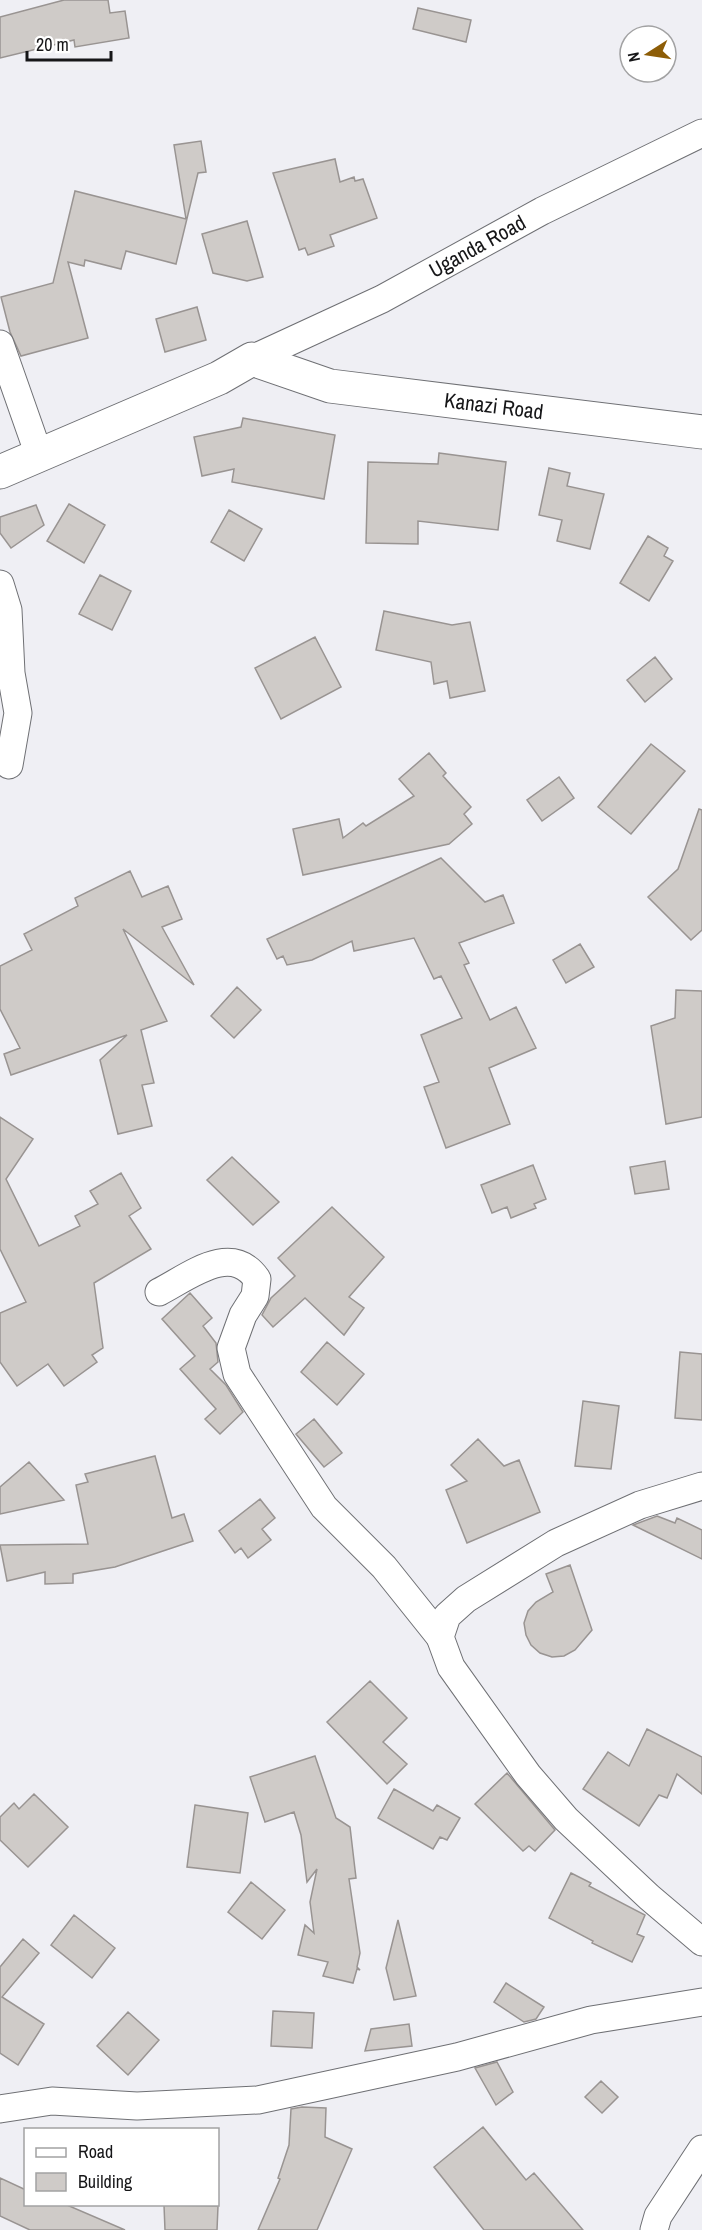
<svg xmlns="http://www.w3.org/2000/svg" width="702" height="2230" font-family="'Archivo Narrow',sans-serif">
	<style>
		.building { fill: #cfcbc8; stroke: #999492; stroke-width: 1.5 }
		.lines { fill: none; stroke-linecap: round; stroke-linejoin: round }
		.minor-casing { stroke: #6f7074; stroke-width: 29 }
		.major-casing { stroke: #6f7074; stroke-width: 35 }
		.minor { stroke: #fff; stroke-width: 27 }
		.major { stroke: #fff; stroke-width: 33 }
		.labels { text-anchor: middle; stroke-width: 4.5; stroke-linejoin: round; paint-order: stroke }
		.street-label { font-size: 21px; fill: #161618; stroke: #fff }
	</style>
	<rect width="100%" height="100%" fill="#efeff4"/>
	<path class="building" d="M64 0H108L110 13 125 11 129 38 75 47 74 40 0 58V17Z
		M418 8 471 20 466 42 413 29Z
		M201 141 206 172 198 173 176 264 126 251 121 269 85 260 84 266 68 262 88 338 21 356 10 332 1 297 53 283 75 191 186 219 174 145Z
		M335 159 340 182 354 177 355 181 363 179 377 218 330 235 334 246 308 255 305 248 299 250 273 173Z
		M247 221 263 277 247 281 213 273 202 234Z
		M197 307 206 340 165 352 156 319Z
		M243 418 335 435 324 499 232 482 234 469 202 476 194 437 241 427Z
		M439 453 506 462 498 530 418 521V544L366 543 368 462 438 464Z
		M549 468 570 473 567 486 604 494 590 549 557 541 562 520 539 515Z
		M69 504 105 525 84 563 47 541Z
		M36 505 44 525 11 548 0 533V517Z
		M229 510 262 529 244 561 211 542Z
		M648 536 668 548 664 556 673 561 649 601 620 583Z
		M100 575 131 591 112 630 79 614Z
		M384 611 452 625 470 622 485 691 450 698 447 681 434 684 431 662 376 650Z
		M315 637 341 687 281 719 255 668Z
		M655 657 672 679 645 702 627 680Z
		M651 744 685 771 631 834 598 807Z
		M429 753 446 773 443 776 471 807 464 814 472 824 449 844 303 875 293 829 339 819 343 838 363 823 366 826 414 796 399 779Z
		M559 777 574 798 542 821 527 800Z
		M699 809 702 810V930L691 940 648 897 678 869Z
		M441 858 485 902 503 895 514 923 459 943 469 963 464 965 490 1020 516 1007 536 1048 489 1068 510 1124 446 1148 424 1087 439 1082 421 1035 462 1018 441 976 434 979 414 938 354 951 352 941 312 960 287 965 283 956 277 959 267 939Z
		M130 871 142 897 168 886 182 919 162 927 194 985 123 929 167 1021 141 1030 154 1083 142 1085 152 1126 118 1134 100 1060 127 1035 11 1075 4 1054 20 1048 0 1009V966L32 950 24 934 78 906 75 898Z
		M580 944 594 967 566 983 553 960Z
		M237 987 261 1010 234 1038 211 1016Z
		M676 990 702 991V1117L666 1124 651 1026 675 1018Z
		M0 1117 33 1139 6 1179 39 1246 80 1226 75 1216 98 1204 90 1191 121 1173 141 1208 129 1216 151 1249 94 1283 103 1348 92 1355 97 1362 64 1386 48 1364 17 1386 0 1362V1313L26 1302 0 1249Z
		M232 1157 279 1202 253 1225 207 1180Z
		M665 1161 669 1189 635 1194 630 1167Z
		M533 1165 546 1199 534 1204 536 1208 511 1218 507 1207 492 1213 481 1185Z
		M332 1207 384 1257 349 1297 364 1308 344 1335 305 1298 273 1327 262 1315 271 1298 295 1276 278 1258Z
		M190 1293 212 1318 203 1326 216 1343 218 1362 210 1369 226 1385 243 1412 220 1434 205 1419 216 1409 180 1369 195 1356 162 1319Z
		M327 1342 364 1374 337 1405 301 1372Z
		M680 1352 702 1354V1420L675 1418Z
		M583 1401 619 1406 611 1469 575 1466Z
		M314 1419 342 1453 324 1467 296 1434Z
		M478 1439 504 1466 519 1460 540 1512 467 1543 446 1490 467 1481 451 1465Z
		M155 1456 172 1518 184 1514 193 1541 115 1567 73 1574V1583L45 1584V1572L7 1581 0 1545 88 1544 76 1485 88 1482 85 1474Z
		M29 1462 64 1500 0 1514V1487Z
		M260 1499 275 1518 262 1529 271 1540 248 1558 241 1548 235 1553 219 1531Z
		M657 1516 675 1523 677 1518 702 1530V1559L633 1525Z
		M570 1565 592 1630 575 1650 564 1656 552 1657 540 1653 531 1645 526 1635 524 1623 528 1611 536 1602 553 1592 546 1574Z
		M370 1681 407 1718 383 1742 407 1764 387 1784 327 1722Z
		M647 1729 702 1757V1794L677 1774 667 1798 659 1795 639 1826 583 1789 608 1752 629 1766Z
		M315 1756 336 1818 350 1827 356 1878 349 1879 360 1953 357 1967 360 1970 357 1969 353 1983 323 1976 328 1962 298 1955 305 1925 314 1933 310 1902 317 1869 307 1882 301 1835 294 1812 265 1822 250 1777Z
		M507 1773 555 1830 535 1851 529 1846 523 1851 475 1804Z
		M394 1789 433 1811 437 1805 460 1818 447 1840 440 1837 433 1849 378 1818Z
		M34 1794 68 1827 28 1867 0 1840V1817L14 1803 19 1809Z
		M195 1805 248 1813 240 1873 187 1867Z
		M571 1873 591 1883 589 1886 645 1915 637 1934 644 1937 632 1962 592 1943 593 1941 549 1918Z
		M251 1882 285 1910 262 1939 228 1912Z
		M74 1915 115 1948 92 1978 51 1945Z
		M398 1920 416 1996 394 2000 386 1968Z
		M23 1939 39 1953 2 1997 44 2024 18 2065 0 2053V1967Z
		M506 1983 544 2007 536 2019 524 2022 494 2002Z
		M273 2011 314 2013 312 2048 271 2046Z
		M128 2012 159 2040 128 2075 97 2046Z
		M409 2024 412 2046 365 2051 371 2029Z
		M497 2062 513 2092 496 2105 475 2068Z
		M601 2081 618 2097 602 2113 585 2097Z
		M302 2107 326 2108 325 2137 352 2149 317 2230H258L280 2179 278 2178 289 2145 291 2109Z
		M483 2127 526 2180 534 2173 583 2230H484L434 2167Z
		M0 2178 26 2190V2205H67L125 2230H30L0 2216Z
		M164 2205 218 2206 217 2230H165Z"/>
	<g class="lines">
		<defs>
			<g id="minor">
				<path d="M0 344 39 455"/>
				<path id="s1" d="M252 359 382 299 542 211 702 133"/>
				<path d="M0 584 8 610 11 673 18 713 9 765"/>
				<path d="M159 1292C190 1276 231 1242 257 1279L255 1296 243 1315 231 1348 237 1374 324 1507 384 1567 440 1637"/>
				<path d="M702 1486 640 1505 556 1543 466 1599 447 1616 440 1637 451 1667 528 1775 566 1819 649 1897 702 1942"/>
				<path d="M0 2109 52 2101 137 2106 258 2100 457 2057 591 2020 702 2002"/>
				<path d="M654 2230 658 2216 702 2149"/>
			</g>
			<g id="major">
				<path id="s2" d="M0 472 219 378 252 359 330 386 702 432"/>
			</g>
		</defs>
		<use href="#minor" class="minor-casing"/>
		<use href="#major" class="major-casing"/>
		<use href="#minor" class="minor"/>
		<use href="#major" class="major"/>
	</g>
	<g class="labels">
		<g class="street-label">
			<text dy="7" stroke="none"><textPath href="#s1" startOffset="252">Uganda Road</textPath></text>
			<text dy="7" stroke="none"><textPath href="#s2" startOffset="524">Kanazi Road</textPath></text>
		</g>
	</g>
	<rect x="24" y="2128" width="195" height="78" fill="#ffffff" stroke="#a2a2a3" stroke-width="1.5"/>
	<rect x="36" y="2148" width="30" height="9" fill="#ffffff" stroke="#a2a2a3" stroke-width="1.5"/>
	<text x="78" y="2158" font-size="18" fill="#161618">Road</text>
	<rect x="36" y="2173" width="30" height="18" fill="#cfcbc8" stroke="#a2a2a3" stroke-width="1.5"/>
	<text x="78" y="2188" font-size="18" fill="#161618">Building</text>
	<g transform="translate(648 54) rotate(258)"><circle r="28" fill="#ffffff" stroke="#a2a2a3" stroke-width="1.5"/>
	<path d="M0-4.5L10 22L0 15L-10 22Z" fill="#8d5d07"/>
	<text y="-9" font-size="16" font-weight="bold" text-anchor="middle" fill="#161618">N</text>
	</g>
	<path d="M27 51v9h84v-9" fill="none" stroke="#161618" stroke-width="3"/>
	<text x="36" y="51" font-size="18" fill="#161618" stroke="#ffffff" stroke-width="4.5" paint-order="stroke">20 m</text>
</svg>
